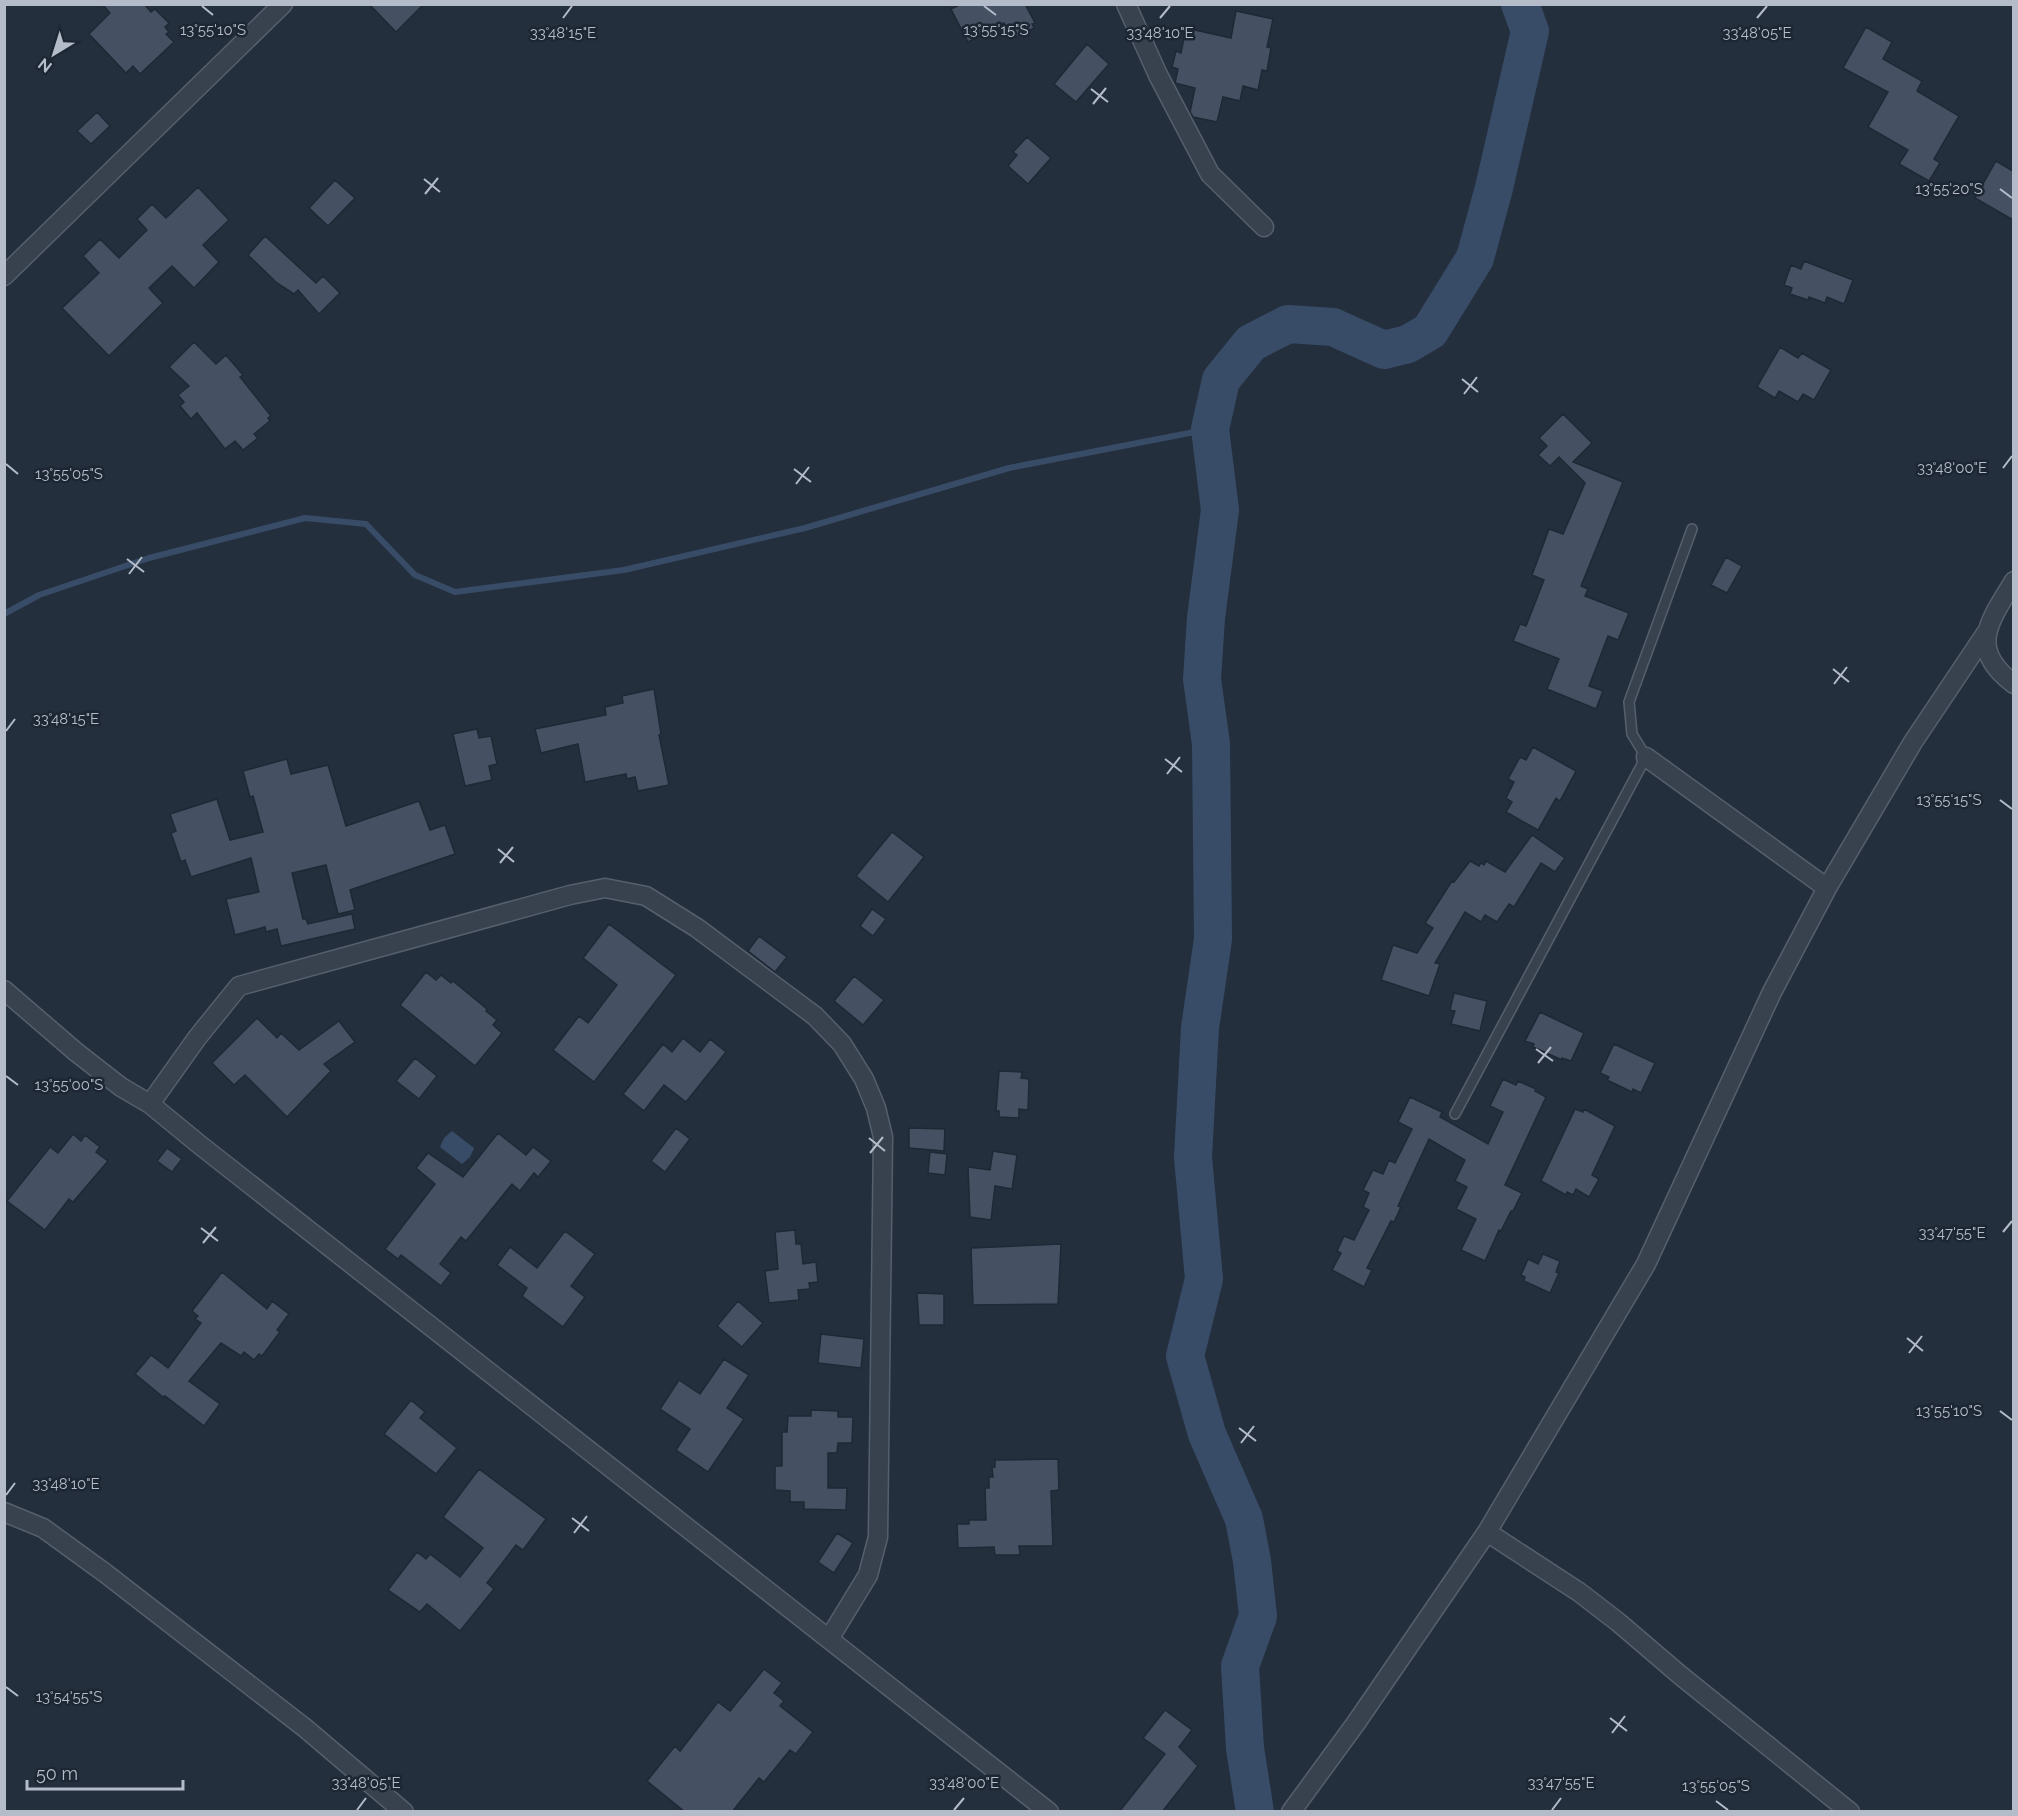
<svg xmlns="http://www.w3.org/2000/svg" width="2018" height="1816" font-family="Raleway,sans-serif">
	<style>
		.water { fill: #394c67 }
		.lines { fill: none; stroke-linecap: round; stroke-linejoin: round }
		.stream { stroke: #394c67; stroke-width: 6 }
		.river { stroke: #394c67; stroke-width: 38 }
		.building { fill: #455162; stroke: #1f2835; stroke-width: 1.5 }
		.service-casing { stroke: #565f6c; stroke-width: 12 }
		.minor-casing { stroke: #565f6c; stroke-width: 21 }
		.service { stroke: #38414e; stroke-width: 9 }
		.minor { stroke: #38414e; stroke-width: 18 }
		.ticks { fill: none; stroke: #b4bcc9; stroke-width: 2 }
		.ticks-label { font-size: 15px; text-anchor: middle; fill: #b4bcc9; stroke: #1d2633; stroke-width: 5; stroke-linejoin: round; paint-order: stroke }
	</style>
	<rect width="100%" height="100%" fill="#242f3e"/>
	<path class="water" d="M452 1131 474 1148 470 1157 462 1164 440 1147 444 1138Z"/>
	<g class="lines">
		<path class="stream" d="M4 614 39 595 149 558 305 518 366 524 415 575 455 592 624 570 805 528 1009 468 1210 429"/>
		<path class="river" d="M1255 1812 1245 1748 1240 1666 1258 1616 1252 1561 1244 1519 1207 1434 1185 1356 1204 1279 1193 1157 1200 1028 1213 939 1211 744 1202 679 1206 618 1220 510 1210 429 1221 380 1251 343 1288 324 1333 327 1384 350 1408 344 1430 331 1475 258 1494 188 1530 31 1520 4"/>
	</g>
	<path class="building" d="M102 4H144L151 12 155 9 169 23 165 27 169 32 166 34 174 42 140 74 133 66 126 73 89 34 110 13Z
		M369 4H424L396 32Z
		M961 4H1025L1035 23 1032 24 1034 28 1016 37 1013 31 1009 33 1004 23 968 42 951 9Z
		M1236 11 1273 19 1267 47 1271 48 1267 71 1262 70 1258 90 1243 86 1240 101 1223 97 1217 122 1193 117 1190 112 1195 88 1175 83 1178 69 1172 67 1176 51 1181 53 1186 28 1231 38Z
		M1866 27 1892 42 1883 59 1922 81 1917 91 1959 116 1934 159 1940 163 1929 181 1899 164 1908 150 1868 127 1888 92 1843 68Z
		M1087 44 1109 64 1076 102 1054 84Z
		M97 112 110 126 91 144 77 131Z
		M1027 137 1051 158 1028 184 1008 166 1017 155 1013 152Z
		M1996 161 2013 171V220L1975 198Z
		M335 180 355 198 328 226 309 208Z
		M198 187 229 220 203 245 219 262 194 288 172 266 149 288 163 303 109 356 62 308 99 273 83 256 100 239 119 258 147 230 137 219 152 204 166 218Z
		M265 236 316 283 323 276 340 293 319 314 298 290 294 294 277 283 248 255Z
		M1804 261 1853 280 1844 304 1827 297 1825 303 1809 297 1808 300 1790 294 1792 288 1784 285 1791 265 1801 269Z
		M194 342 216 364 226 355 243 375 240 377 271 416 268 418 270 421 254 434 258 438 243 450 235 441 225 449 197 413 191 419 180 406 184 402 178 395 189 386 169 367Z
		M1780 347 1798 358 1802 353 1831 370 1814 400 1803 394 1798 402 1779 391 1775 398 1757 387Z
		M1563 414 1592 443 1573 462 1623 482 1581 586 1588 589 1585 596 1629 613 1618 640 1608 636 1589 686 1603 691 1596 709 1547 689 1559 659 1513 641 1520 624 1526 626 1544 580 1532 575 1549 529 1563 534 1585 483 1559 457 1550 466 1538 455 1547 446 1539 438Z
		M1726 557 1742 566 1727 593 1711 585Z
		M654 689 661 734 659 735 669 785 638 791 635 777 627 779 626 774 585 782 578 744 541 753 535 729 606 715 605 707 623 703 622 696Z
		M477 729 479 738 491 736 497 764 489 766 492 780 465 786 453 734Z
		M1533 747 1576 771 1560 801 1556 798 1538 830 1506 812 1512 802 1506 798 1514 782 1508 779 1520 757 1526 760Z
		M287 759 291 774 328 765 346 826 419 801 430 830 445 825 455 854 350 890 355 910 338 914 326 865 292 873 303 919H306L308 924 352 914 355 929 281 946 277 929 266 932 265 927 235 935 226 899 259 892 251 858 191 877 185 860 181 862 171 833 176 831 170 814 217 799 230 840 263 832 253 796 250 797 243 771Z
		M892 832 924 857 888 902 856 876Z
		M1532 835 1565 858 1555 872 1541 863 1514 907 1509 904 1497 922 1485 915 1481 922 1465 912 1435 963 1440 964 1429 996 1381 980 1393 945 1417 953 1433 928 1425 923 1452 881 1454 882 1470 861 1479 866 1481 863 1484 865 1486 861 1505 872Z
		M872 909 886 919 873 936 860 926Z
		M609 924 676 975 594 1082 553 1050 579 1016 588 1023 617 985 583 958Z
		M759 936 787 957 775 972 748 951Z
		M426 972 436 980 441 975 451 983 453 981 487 1009 486 1011 497 1020 493 1025 502 1033 475 1066 400 1005Z
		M854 976 884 1000 863 1025 834 1001Z
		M1454 993 1487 1001 1480 1031 1451 1024 1455 1011 1450 1010Z
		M1540 1012 1584 1033 1571 1061 1562 1058V1060L1533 1047 1534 1044 1525 1041Z
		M257 1018 277 1038 281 1033 299 1050 339 1021 355 1042 324 1064 331 1071 287 1117 245 1075 234 1085 212 1063Z
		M683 1038 700 1052 710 1039 726 1052 686 1102 664 1085 644 1111 623 1094 663 1044 672 1052Z
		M1614 1044 1655 1063 1641 1093 1633 1089 1632 1092 1607 1080 1609 1077 1600 1073Z
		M415 1058 437 1076 419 1099 396 1081Z
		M999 1071 1022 1072 1021 1078 1029 1079 1028 1110 1019 1109V1118L999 1117V1111H996Z
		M1503 1079 1516 1085 1518 1081 1536 1089 1535 1091 1546 1097 1505 1185 1522 1193 1513 1211H1511L1501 1231 1499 1230 1485 1261 1461 1250 1476 1219 1456 1209 1467 1187 1455 1181 1465 1160 1429 1139 1398 1206 1401 1207 1394 1222 1391 1221 1367 1268 1372 1270 1364 1287 1332 1270 1341 1253 1337 1251 1344 1236 1354 1240 1369 1210 1363 1207 1369 1193 1363 1190 1373 1170 1383 1174 1389 1160 1395 1163 1412 1129 1398 1122 1410 1097 1442 1112 1440 1117 1488 1144 1503 1112 1490 1106Z
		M1575 1109 1583 1112 1584 1109 1615 1126 1592 1175 1599 1179 1589 1197 1576 1189 1573 1195 1567 1192 1566 1195 1541 1181Z
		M676 1128 690 1139 665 1172 651 1161Z
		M909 1128 945 1129 944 1151 909 1148Z
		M498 1133 526 1155 533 1147 551 1161 538 1177 534 1173 520 1191 512 1184 466 1241 461 1237 440 1264 451 1273 441 1286 401 1255 398 1259 385 1249 435 1184 416 1168 428 1153 463 1177Z
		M73 1134 81 1141 85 1135 100 1147 96 1152 108 1161 73 1202 69 1199 45 1230 7 1201 50 1147 58 1153Z
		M167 1148 182 1159 172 1172 157 1161Z
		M993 1151 1017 1155 1012 1189 995 1186 991 1220 970 1217 968 1167 990 1170Z
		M930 1152 947 1154 945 1175 928 1173Z
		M795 1230 796 1244H801L803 1264 816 1262 818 1282 809 1283 810 1289 798 1290 799 1300 769 1303 765 1271 778 1269 775 1232Z
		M565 1231 595 1254 571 1286 585 1297 563 1327 522 1296 527 1288 497 1265 510 1247 537 1268Z
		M1061 1244 1058 1304 973 1305 971 1248Z
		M1543 1254 1560 1261 1556 1272 1559 1273 1550 1293 1524 1281 1525 1277 1521 1275 1528 1259 1538 1264Z
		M222 1272 267 1309 272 1301 289 1314 277 1330 280 1332 262 1356 259 1354 254 1360 244 1352 241 1356 221 1343 189 1381 220 1404 204 1426 165 1396 163 1397 135 1374 151 1355 168 1368 201 1323 195 1319 198 1316 192 1311Z
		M917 1293 944 1294V1325H919Z
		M738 1301 763 1323 742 1347 717 1326Z
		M821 1334 864 1339 861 1368 818 1363Z
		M724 1359 749 1375 727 1408 744 1419 708 1472 676 1450 690 1429 660 1409 679 1380 700 1394Z
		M411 1400 425 1412 420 1418 457 1448 436 1474 384 1434Z
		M811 1410 838 1411V1417H853L852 1443H838L837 1453H828V1488H847L846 1510 804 1509V1502H790V1491L775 1490V1466H782V1432H787L788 1416H811Z
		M1058 1459 1059 1490 1051 1491 1053 1546H1019L1020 1555H995L994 1547 958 1548 957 1524H969V1520H986L985 1488H989V1477H993L992 1467H995V1460Z
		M479 1469 546 1519 523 1550 516 1545 487 1583 494 1589 460 1631 427 1604 420 1612 388 1590 417 1552 426 1559 430 1554 460 1577 483 1548 443 1517Z
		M837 1533 853 1543 834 1573 818 1562Z
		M764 1669 782 1683 774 1693 784 1701 780 1706 813 1732 796 1754 790 1750 764 1782 759 1778 732 1812H685L647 1781 675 1746 680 1751 718 1702 730 1711Z
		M1165 1710 1192 1730 1179 1747 1198 1766 1162 1812H1119L1165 1754 1143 1738Z"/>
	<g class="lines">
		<defs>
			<path id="service" d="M1455 1114 1646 757 1632 734 1629 702 1692 529"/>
			<path id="minor" d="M1126 4 1158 75 1210 174 1264 227
				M4 276 283 4
				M2014 581C1989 622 1967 649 2014 684
				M1646 757 1827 888
				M4 990 76 1052 121 1087 150 1104 200 1145 1049 1812
				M150 1104 197 1038 239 986 570 895 605 888 646 896 697 928 815 1016 842 1044 864 1079 876 1108 883 1137 878 1537 868 1575 829 1639
				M4 1512 43 1528 105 1573 305 1728 404 1812
				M1487 1532 1579 1592 1618 1622 1680 1675 1850 1812
				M1291 1812 1356 1723 1487 1532 1646 1264 1772 992 1827 888 1913 742 1986 633"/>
		</defs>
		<use href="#service" class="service-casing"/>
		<use href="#minor" class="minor-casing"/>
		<use href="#service" class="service"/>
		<use href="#minor" class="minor"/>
	</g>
	<path class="ticks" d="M202 6 213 15M984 6 996 15M563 18 572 6M1160 18 1170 6M1757 18 1767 6M1091 89 1108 102M1093 104 1106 88M424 179 440 192M2000 189 2012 198M425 194 438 178M1462 379 1478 392M1464 394 1477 377M6 464 18 474M2003 468 2012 456M794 469 811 482M796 484 809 467M127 559 144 572M129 574 142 557M1833 669 1849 682M1834 684 1847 667M6 731 15 719M1165 759 1182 772M1167 774 1180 757M2000 800 2012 809M498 849 514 862M500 863 513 847M1536 1049 1553 1061M1538 1063 1551 1047M6 1076 18 1085M869 1138 885 1151M870 1153 883 1137M201 1228 218 1241M2003 1232 2012 1221M203 1243 216 1227M1907 1338 1923 1351M1909 1353 1922 1336M2000 1411 2012 1420M1239 1428 1256 1441M1241 1443 1254 1426M6 1495 15 1483M572 1518 589 1531M574 1533 587 1516M6 1687 18 1696M1610 1718 1627 1731M1612 1733 1625 1716M1716 1801 1728 1810M357 1810 366 1798M954 1810 964 1798M1552 1810 1561 1798"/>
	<g class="ticks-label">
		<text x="213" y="35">13°55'10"S</text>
		<text x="996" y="35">13°55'15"S</text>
		<text x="563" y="38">33°48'15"E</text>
		<text x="1160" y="38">33°48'10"E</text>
		<text x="1757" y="38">33°48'05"E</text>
		<text x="1949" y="194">13°55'20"S</text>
		<text x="1952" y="473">33°48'00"E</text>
		<text x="69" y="479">13°55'05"S</text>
		<text x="66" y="724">33°48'15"E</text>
		<text x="1949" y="805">13°55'15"S</text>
		<text x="69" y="1090">13°55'00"S</text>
		<text x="1952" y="1238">33°47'55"E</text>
		<text x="1949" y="1416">13°55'10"S</text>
		<text x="66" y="1489">33°48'10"E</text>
		<text x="69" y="1702">13°54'55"S</text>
		<text x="366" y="1788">33°48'05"E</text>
		<text x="964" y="1788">33°48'00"E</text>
		<text x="1561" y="1788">33°47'55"E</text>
		<text x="1716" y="1791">13°55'05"S</text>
	</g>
	<rect width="2018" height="1816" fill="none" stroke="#b4bcc9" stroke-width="12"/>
	<g transform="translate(54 54) rotate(218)" stroke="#1d2633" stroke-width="4.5" paint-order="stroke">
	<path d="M0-4.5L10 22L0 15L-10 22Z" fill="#b4bcc9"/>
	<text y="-9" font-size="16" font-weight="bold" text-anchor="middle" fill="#b4bcc9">N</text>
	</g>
	<path d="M27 1780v9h156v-9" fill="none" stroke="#b4bcc9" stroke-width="3"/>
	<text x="36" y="1780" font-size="18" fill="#b4bcc9" stroke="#1d2633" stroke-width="4.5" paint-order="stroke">50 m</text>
</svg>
